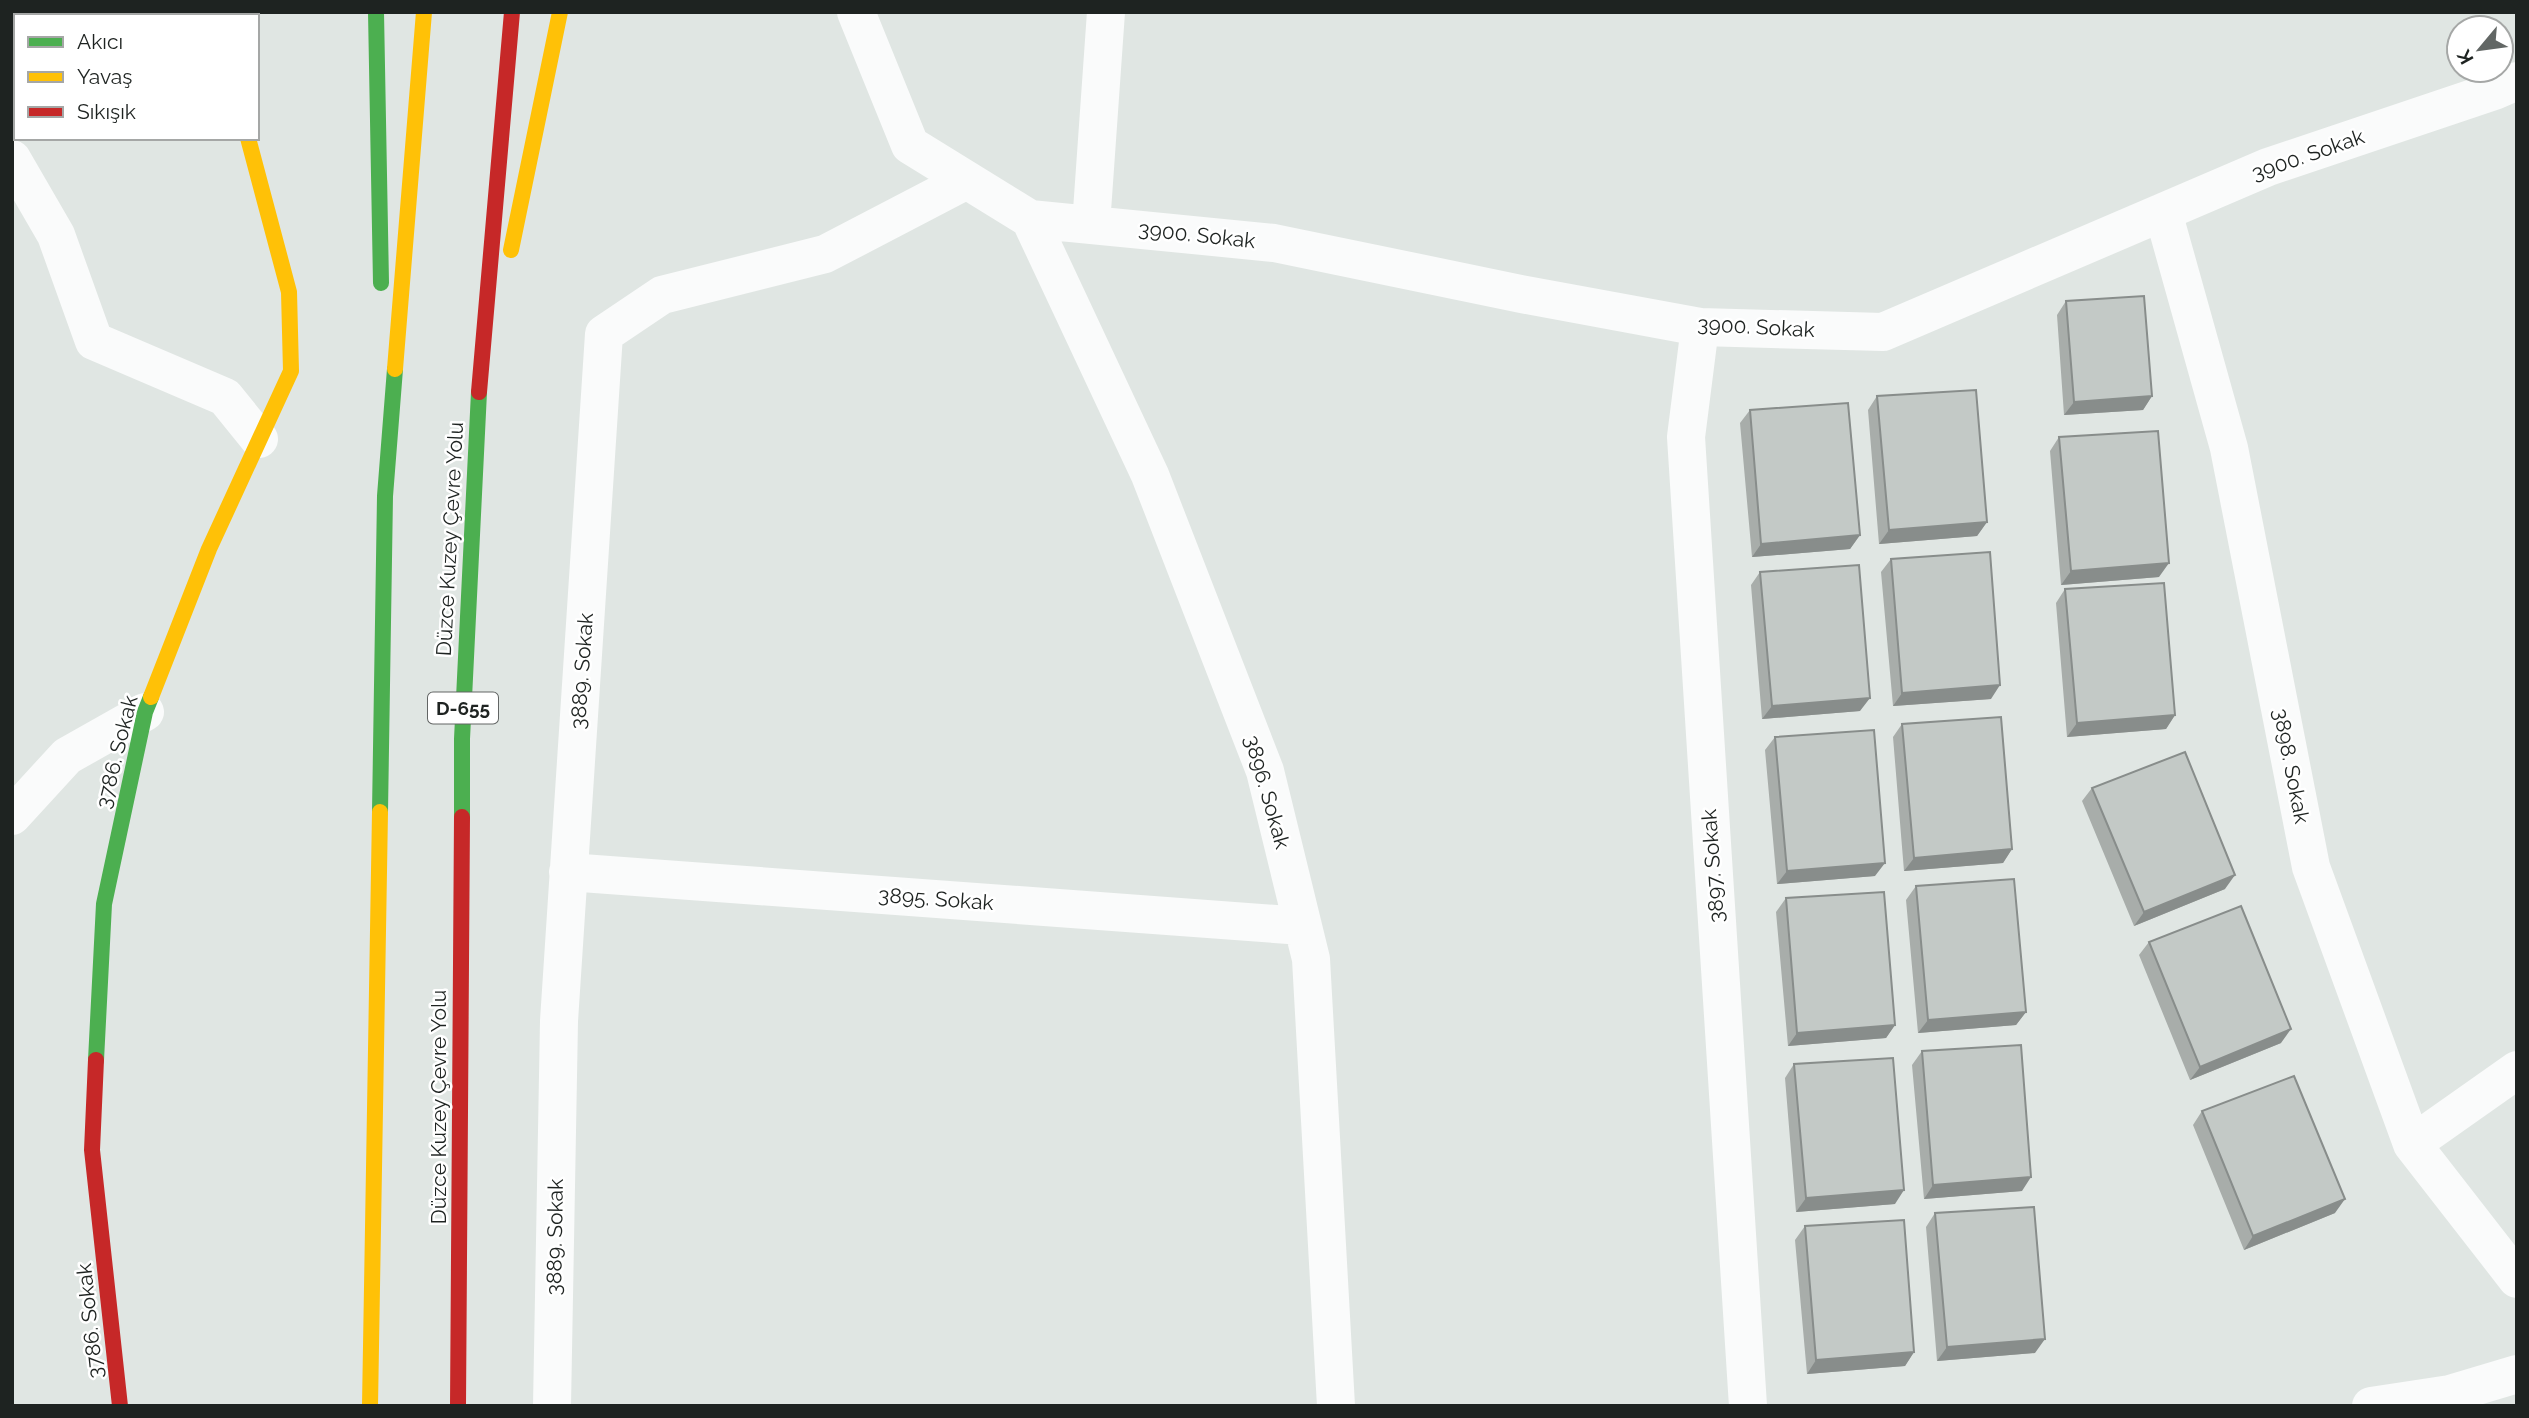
<svg xmlns="http://www.w3.org/2000/svg" width="2529" height="1418" font-family="Raleway,sans-serif">
	<style>
		.lines { fill: none; stroke-linecap: round; stroke-linejoin: round }
		.street { stroke: #fafbfb; stroke-width: 38 }
		.fast { stroke: #4caf50; stroke-width: 16 }
		.slow { stroke: #ffc107; stroke-width: 16 }
		.jam { stroke: #c62828; stroke-width: 16 }
		.wall { fill: #a8adaa }
		.shaded-wall { fill: #888d8b }
		.building { fill: #c3c9c6; stroke: #888d8b; stroke-width: 2 }
		.labels { text-anchor: middle; stroke-width: 5; stroke-linejoin: round; paint-order: stroke }
		.shield { fill: #fff; stroke: #626564; stroke-width: 2 }
		.shield-label { font-size: 19px; font-weight: bold; fill: #1e2321 }
		.street-label { font-size: 21px; fill: #1e2321; stroke: #fff }
	</style>
	<rect width="100%" height="100%" fill="#e0e6e3"/>
	<g class="lines">
		<path class="street" d="M856 12 910 145 1030 219 1274 243 1521 294 1700 327 1883 332 2268 167 2494 91 2517 81
			M12 159 56 235 94 341 225 397 259 439
			M2163 212 2229 448 2311 867 2412 1144 2517 1279
			M1030 219 1150 475 1265 771 1311 959 1336 1406
			M1091 225 1106 12
			M1700 327 1686 437 1748 1406
			M12 816 67 756 145 712
			M568 872 1303 926
			M2412 1144 2517 1070
			M552 1406 559 1021 604 334 662 295 825 254 967 180
			M2371 1406 2450 1394 2517 1374"/>
		<path class="fast" d="M231 12 232 16
			M376 12 381 283
			M380 812 385 496 395 369
			M462 817V739L479 392
			M96 1060 104 904 145 712 151 697"/>
		<path class="slow" d="M511 250 560 12
			M395 369 424 12
			M151 697 209 549 291 371 289 292 248 138
			M370 1406 380 812"/>
		<path class="jam" d="M479 392 512 12
			M96 1060 92 1150 120 1406
			M458 1406 462 817"/>
	</g>
	<path class="wall" d="M2066 301 2152 396 2143 410 2064 415 2057 315Z
		M1877 396 1987 522 1977 536 1879 544 1868 410Z
		M1750 410 1860 535 1850 549 1752 557 1740 423Z
		M2059 437 2159 577 2061 585 2050 451Z
		M1891 559 1991 699 1893 706 1881 572Z
		M1760 572 1860 711 1762 719 1751 585Z
		M2065 589 2175 715 2166 729 2067 737 2056 603Z
		M1902 724 2012 849 2003 863 1904 871 1893 737Z
		M1775 737 1875 876 1777 884 1765 750Z
		M2092 788 2225 889 2134 926 2082 801Z
		M1916 886 2026 1012 2016 1025 1918 1033 1906 900Z
		M1786 898 1895 1025 1886 1038 1788 1046 1776 912Z
		M2149 942 2281 1043 2190 1080 2139 955Z
		M1922 1051 2022 1191 1924 1199 1912 1065Z
		M1794 1064 1895 1204 1796 1212 1785 1078Z
		M2202 1111 2335 1213 2244 1250 2193 1125Z
		M1935 1213 2035 1353 1937 1361 1926 1227Z
		M1805 1226 1914 1352 1905 1366 1807 1374 1795 1240Z"/>
	<path class="shaded-wall" d="M2152 396 2143 410 2064 415 2074 402Z
		M1987 522 1977 536 1879 544 1889 530Z
		M1860 535 1850 549 1752 557 1761 544Z
		M2169 563 2159 577 2061 585 2071 571Z
		M2000 685 1991 699 1893 706 1902 693Z
		M1870 698 1860 711 1762 719 1772 706Z
		M2175 715 2166 729 2067 737 2077 723Z
		M2012 849 2003 863 1904 871 1914 858Z
		M1885 863 1875 876 1777 884 1787 871Z
		M2235 875 2225 889 2134 926 2144 912Z
		M2026 1012 2016 1025 1918 1033 1928 1020Z
		M1895 1025 1886 1038 1788 1046 1797 1033Z
		M2291 1029 2281 1043 2190 1080 2200 1067Z
		M2031 1177 2022 1191 1924 1199 1933 1185Z
		M1904 1190 1895 1204 1796 1212 1806 1198Z
		M2345 1199 2335 1213 2244 1250 2253 1236Z
		M2045 1339 2035 1353 1937 1361 1947 1347Z
		M1914 1352 1905 1366 1807 1374 1816 1360Z"/>
	<path class="building" d="M2144 296 2152 396 2074 402 2066 301Z
		M1976 390 1987 522 1889 530 1877 396Z
		M1848 403 1860 535 1761 544 1750 410Z
		M2158 431 2169 563 2071 571 2059 437Z
		M1990 552 2000 685 1902 693 1891 559Z
		M1859 565 1870 698 1772 706 1760 572Z
		M2164 583 2175 715 2077 723 2065 589Z
		M2001 717 2012 849 1914 858 1902 724Z
		M1874 730 1885 863 1787 871 1775 737Z
		M2185 752 2235 875 2144 912 2092 788Z
		M2014 879 2026 1012 1928 1020 1916 886Z
		M1884 892 1895 1025 1797 1033 1786 898Z
		M2241 906 2291 1029 2200 1067 2149 942Z
		M2021 1045 2031 1177 1933 1185 1922 1051Z
		M1893 1058 1904 1190 1806 1198 1794 1064Z
		M2294 1076 2345 1199 2253 1236 2202 1111Z
		M2034 1207 2045 1339 1947 1347 1935 1213Z
		M1904 1220 1914 1352 1816 1360 1805 1226Z"/>
	<g class="labels">
		<rect class="shield" x="428" y="692.5" width="70" height="31" rx="5"/>
		<g class="shield-label">
			<text x="463" y="715">D-655</text>
		</g>
		<g class="street-label">
			<text transform="translate(2308 155) rotate(-19)" y="7">3900. Sokak</text>
			<text transform="translate(1197 235) rotate(6)" y="7">3900. Sokak</text>
			<text transform="translate(1756 327) rotate(3)" y="7">3900. Sokak</text>
			<text transform="translate(450 539) rotate(-87)" y="7">Düzce Kuzey Çevre Yolu</text>
			<text transform="translate(582 671) rotate(-86)" y="7">3889. Sokak</text>
			<text transform="translate(117 752) rotate(-76)" y="7">3786. Sokak</text>
			<text transform="translate(2291 766) rotate(79)" y="7">3898. Sokak</text>
			<text transform="translate(1267 792) rotate(74)" y="7">3896. Sokak</text>
			<text transform="translate(1713 866) rotate(-94)" y="7">3897. Sokak</text>
			<text transform="translate(936 899) rotate(4)" y="7">3895. Sokak</text>
			<text transform="translate(439 1107) rotate(-90)" y="7">Düzce Kuzey Çevre Yolu</text>
			<text transform="translate(555 1237) rotate(-89)" y="7">3889. Sokak</text>
			<text transform="translate(90 1321) rotate(-96)" y="7">3786. Sokak</text>
		</g>
	</g>
	<rect width="2529" height="1418" fill="none" stroke="#1e2321" stroke-width="28"/>
	<rect x="14" y="14" width="245" height="126" fill="#ffffff" stroke="#a5a7a6" stroke-width="2"/>
	<rect x="28" y="37" width="35" height="10" fill="#4caf50" stroke="#a5a7a6" stroke-width="2"/>
	<text x="77" y="49" font-size="21" fill="#1e2321">Akıcı</text>
	<rect x="28" y="72" width="35" height="10" fill="#ffc107" stroke="#a5a7a6" stroke-width="2"/>
	<text x="77" y="84" font-size="21" fill="#1e2321">Yavaş</text>
	<rect x="28" y="107" width="35" height="10" fill="#c62828" stroke="#a5a7a6" stroke-width="2"/>
	<text x="77" y="119" font-size="21" fill="#1e2321">Sıkışık</text>
	<g transform="translate(2480 49) rotate(241)"><circle r="33" fill="#ffffff" stroke="#a5a7a6" stroke-width="2"/>
	<path d="M0-5L12 26L0 18L-12 26Z" fill="#626765"/>
	<text y="-10" font-size="19" font-weight="bold" text-anchor="middle" fill="#1e2321">K</text>
	</g>
</svg>
